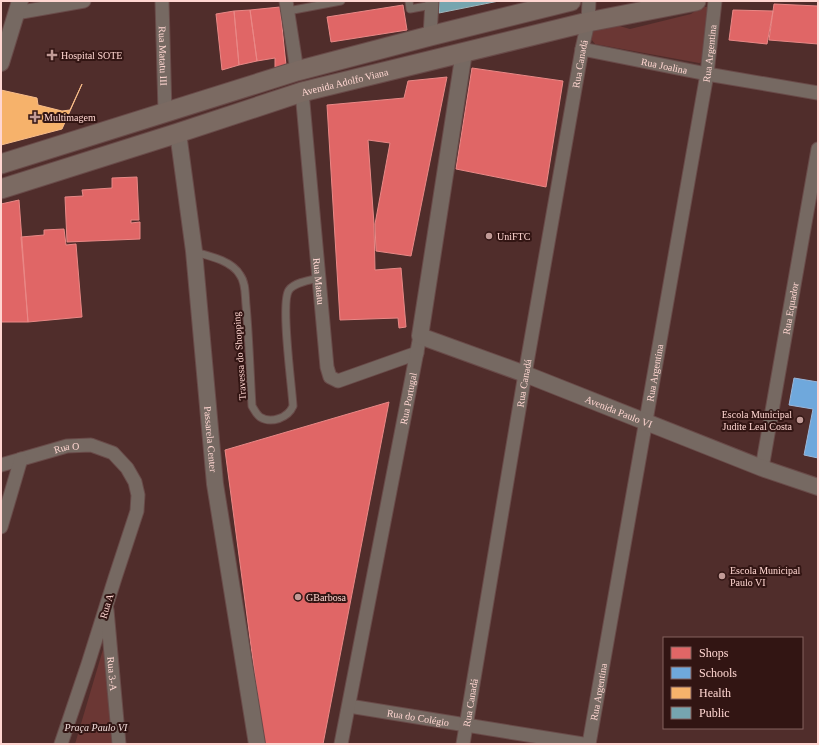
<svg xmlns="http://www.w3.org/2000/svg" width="819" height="745" font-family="'Times New Roman',serif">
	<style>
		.green { fill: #6b3734 }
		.shops { fill: #e06666; stroke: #e98886 }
		.schools { fill: #6fa8dc; stroke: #9ab6d9 }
		.health { fill: #f6b26b; stroke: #f9bd8a }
		.public { fill: #76a5af; stroke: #9fb4b9 }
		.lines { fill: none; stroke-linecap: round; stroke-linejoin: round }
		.service-casing { stroke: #694b49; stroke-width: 9 }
		.minor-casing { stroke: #694b49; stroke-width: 15 }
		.tertiary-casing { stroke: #694b49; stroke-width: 18 }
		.secondary-casing { stroke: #694b49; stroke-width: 21 }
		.service { stroke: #766962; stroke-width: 7 }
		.minor { stroke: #766962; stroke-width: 13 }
		.tertiary { stroke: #766962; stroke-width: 16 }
		.secondary { stroke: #7b6a62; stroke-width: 19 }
		.poi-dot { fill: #c29b97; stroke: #321513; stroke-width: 1.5 }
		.labels { text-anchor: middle; stroke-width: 4; stroke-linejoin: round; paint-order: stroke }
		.street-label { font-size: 10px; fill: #ffd6d1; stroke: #321513 }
		.poi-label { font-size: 10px; fill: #ffd6d1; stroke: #321513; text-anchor: start }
		.park-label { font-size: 10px; font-style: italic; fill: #f3dedc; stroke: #321513 }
	</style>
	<rect width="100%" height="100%" fill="#502d2b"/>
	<path class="green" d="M701 7H711L703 62 699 63 595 44 591 39 592 32 596 29 616 25 630 29 691 14Z
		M104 646 114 744H75Z"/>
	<path class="shops" d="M774 4 818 6V44L769 40Z
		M403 5 407 30 331 42 327 17Z
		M280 7 286 65 275 67V58L257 61 250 10Z
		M250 10 257 61 239 65 234 11Z
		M733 10 773 11 767 44 729 40Z
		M234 11 239 65 222 70 216 14Z
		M472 68 563 81 546 187 456 169Z
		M447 77 411 256 376 251 375 224 390 143 368 140 374 224 375 270 401 268 406 327 399 328 398 318 340 320 327 105 404 98 408 81Z
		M137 177 139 220H131V223L140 222V239L67 242 65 197 83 196 82 190 112 188V178Z
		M19 200 28 322H1V204Z
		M64 229 66 245 76 244 82 317 28 322 21 237 44 235V230Z
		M389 402 323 744H264L225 450Z"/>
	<path class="schools" d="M794 378 818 382V458L804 455 813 409 789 405Z"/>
	<path class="health" d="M82 84 62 129 1 145V90L37 98 38 105 62 111 70 110Z"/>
	<path class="public" d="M439 1H499L439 13Z"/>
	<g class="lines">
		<defs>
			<path id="service" d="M409 1 410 9 432 5
				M288 11 341 1
				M195 252C210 256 232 261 240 275 246 283 245 295 246 305 249 338 250 372 252 406 254 409 256 414 260 417 271 424 288 418 293 406 292 386 280 302 289 290 295 282 311 280 320 278"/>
			<g id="minor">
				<path id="s1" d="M162 1 165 112"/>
				<path d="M286 1 297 71"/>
				<path d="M16 13 84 1"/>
				<path d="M430 36 432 1"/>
				<path id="s2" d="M582 49 707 74 818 93"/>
				<path id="s3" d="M302 92 327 367 330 377 338 381 417 353"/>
				<path id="s4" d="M1 465 67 446 91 445 113 453 127 468 135 482 138 495 137 511 115 578 88 664 61 744"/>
				<path id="s5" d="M762 468 818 149"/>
				<path d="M1 527 21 459"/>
				<path id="s6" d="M107 610 119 744"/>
				<path id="s7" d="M349 706 583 744"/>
				<path id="s8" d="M341 744 420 336"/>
				<path id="s9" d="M463 744 525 374 582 49 588 22 589 1"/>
				<path id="s10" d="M589 744 707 74 715 1"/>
			</g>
			<g id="tertiary">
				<path id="s11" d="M464 52 420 336 525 374 762 468 818 487"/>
				<path d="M1 63 20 1"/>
				<path id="s12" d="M178 133 194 251 215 484 257 744"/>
			</g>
			<g id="secondary">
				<path d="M1 164 297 71 430 36 571 1"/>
				<path id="s13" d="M1 189 178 133 302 92 588 22 696 1"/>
			</g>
		</defs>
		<use href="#service" class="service-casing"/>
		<use href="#minor" class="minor-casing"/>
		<use href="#tertiary" class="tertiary-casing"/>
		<use href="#secondary" class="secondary-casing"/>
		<use href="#service" class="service"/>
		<use href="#minor" class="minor"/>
		<use href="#tertiary" class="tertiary"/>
		<use href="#secondary" class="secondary"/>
	</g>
	<g class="poi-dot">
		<path d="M50 49h4v4h4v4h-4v4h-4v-4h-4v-4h4z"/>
		<path d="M33 111h4v4h4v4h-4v4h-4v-4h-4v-4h4z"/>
		<circle cx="489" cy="236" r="4"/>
		<circle cx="800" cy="420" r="4"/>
		<circle cx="722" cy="576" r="4"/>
		<circle cx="298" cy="597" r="4"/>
	</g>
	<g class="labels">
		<g class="street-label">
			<text dy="4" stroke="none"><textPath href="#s10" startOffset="701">Rua Argentina</textPath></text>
			<text dy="4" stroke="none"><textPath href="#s1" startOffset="55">Rua Matatu III</textPath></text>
			<text dy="4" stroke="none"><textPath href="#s9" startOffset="690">Rua Canadá</textPath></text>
			<text dy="4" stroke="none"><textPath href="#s2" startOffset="84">Rua Joalina</textPath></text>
			<text dy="4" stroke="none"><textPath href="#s13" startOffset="360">Avenida Adolfo Viana</textPath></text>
			<text dy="4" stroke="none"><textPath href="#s3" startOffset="190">Rua Matatu</textPath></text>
			<text dy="4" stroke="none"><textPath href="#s5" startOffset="162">Rua Equador</textPath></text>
			<text transform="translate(239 356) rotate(-94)" y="4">Travessa do Shopping</text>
			<text dy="4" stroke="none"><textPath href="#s10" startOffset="377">Rua Argentina</textPath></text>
			<text dy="4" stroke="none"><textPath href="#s9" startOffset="366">Rua Canadá</textPath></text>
			<text dy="4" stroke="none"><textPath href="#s8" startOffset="352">Rua Portugal</textPath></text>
			<text dy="4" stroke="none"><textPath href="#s11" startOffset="500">Avenida Paulo VI</textPath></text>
			<text dy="4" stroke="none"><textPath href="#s12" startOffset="308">Passarela Center</textPath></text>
			<text dy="4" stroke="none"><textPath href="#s4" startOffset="68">Rua O</textPath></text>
			<text transform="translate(106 606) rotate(-73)" y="4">Rua A</text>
			<text dy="4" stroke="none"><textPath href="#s6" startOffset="64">Rua 3-A</textPath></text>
			<text dy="4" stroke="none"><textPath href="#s10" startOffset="53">Rua Argentina</textPath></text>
			<text dy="4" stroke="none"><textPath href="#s9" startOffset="42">Rua Canadá</textPath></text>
			<text dy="4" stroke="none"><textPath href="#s7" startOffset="70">Rua do Colégio</textPath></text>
		</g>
		<g class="poi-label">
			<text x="61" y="59">Hospital SOTE</text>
			<text x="44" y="121">Multimagem</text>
			<text x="497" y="240">UniFTC</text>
			<text x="792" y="418" text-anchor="end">Escola Municipal<tspan x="792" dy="12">Judite Leal Costa</tspan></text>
			<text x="730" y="574">Escola Municipal<tspan x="730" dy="12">Paulo VI</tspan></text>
			<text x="306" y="601">GBarbosa</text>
		</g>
		<g class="park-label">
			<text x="96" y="731">Praça Paulo VI</text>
		</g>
	</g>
	<rect width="819" height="745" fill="none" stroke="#ffd6d1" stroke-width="4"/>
	<rect x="663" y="637" width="140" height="92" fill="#321513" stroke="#84625f"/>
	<rect x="671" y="647" width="20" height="12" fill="#e06666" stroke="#84625f"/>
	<text x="699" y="657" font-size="12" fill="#ffd6d1">Shops</text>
	<rect x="671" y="667" width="20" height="12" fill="#6fa8dc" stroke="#84625f"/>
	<text x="699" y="677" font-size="12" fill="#ffd6d1">Schools</text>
	<rect x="671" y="687" width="20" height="12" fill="#f6b26b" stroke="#84625f"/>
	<text x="699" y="697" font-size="12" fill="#ffd6d1">Health</text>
	<rect x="671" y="707" width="20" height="12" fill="#76a5af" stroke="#84625f"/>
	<text x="699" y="717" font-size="12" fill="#ffd6d1">Public</text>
</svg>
